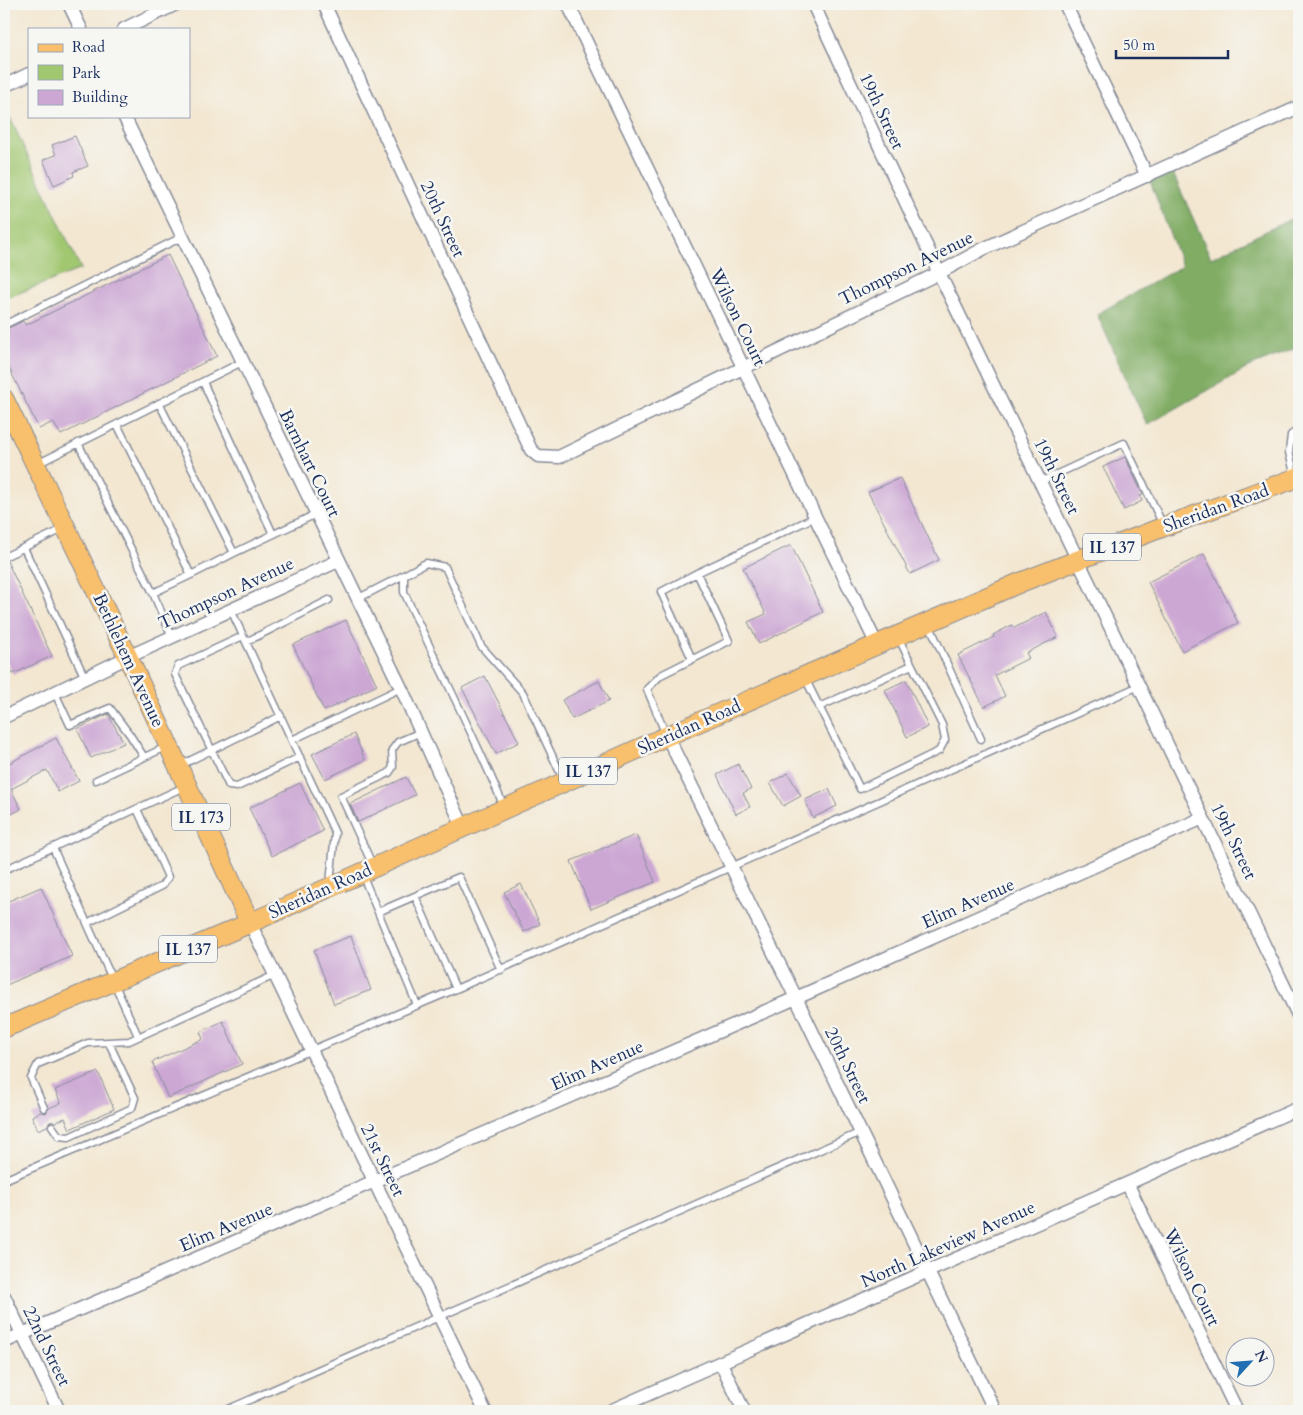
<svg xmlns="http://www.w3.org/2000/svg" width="1303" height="1415" font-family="Cardo,serif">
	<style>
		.green { fill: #a1c771; stroke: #5e7b68 }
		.forest { fill: #80ac63; stroke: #4e6e60 }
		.building { fill: #cca7d4 }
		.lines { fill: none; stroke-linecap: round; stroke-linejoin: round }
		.lane-casing { stroke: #878b98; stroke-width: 9 }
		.street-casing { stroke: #878b98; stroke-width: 15 }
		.primary-casing { stroke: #878b98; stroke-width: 21 }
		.lane { stroke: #fff; stroke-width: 6 }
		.street { stroke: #fff; stroke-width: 12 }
		.primary { stroke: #f8bf6c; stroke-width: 19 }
		.labels { text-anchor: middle; stroke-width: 5; stroke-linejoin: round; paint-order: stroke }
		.shield { fill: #f6f6f2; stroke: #5d6b8a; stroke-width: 1 }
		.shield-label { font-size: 16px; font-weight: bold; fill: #1b2f5e }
		.street-label { font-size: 18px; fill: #1b2f5e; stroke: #f6f6f2 }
	</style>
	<rect width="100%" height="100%" fill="#f6f6f2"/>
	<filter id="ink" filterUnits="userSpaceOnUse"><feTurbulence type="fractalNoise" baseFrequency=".02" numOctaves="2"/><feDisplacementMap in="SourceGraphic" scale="10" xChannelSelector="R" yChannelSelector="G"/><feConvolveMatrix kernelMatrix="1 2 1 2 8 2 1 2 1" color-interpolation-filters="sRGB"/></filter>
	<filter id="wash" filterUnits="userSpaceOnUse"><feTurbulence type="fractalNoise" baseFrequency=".0096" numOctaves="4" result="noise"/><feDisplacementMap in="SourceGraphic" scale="20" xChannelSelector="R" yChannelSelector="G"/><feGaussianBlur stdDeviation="1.12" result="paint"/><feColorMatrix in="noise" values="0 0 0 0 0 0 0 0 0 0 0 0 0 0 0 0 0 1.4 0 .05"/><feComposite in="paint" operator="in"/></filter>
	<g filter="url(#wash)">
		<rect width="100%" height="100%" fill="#f3e7d1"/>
		<path class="green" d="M4 105 81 269 4 299Z"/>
		<path class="forest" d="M1172 171 1211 258 1299 215V347L1251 366 1147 425 1097 314 1182 266 1150 181Z"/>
		<g id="blocks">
			<path class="building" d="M75 136 88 166 73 172 74 176 54 185 43 160 56 155 52 145Z
				M168 255 217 356 61 435 53 422 39 429 4 358V330L23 321 26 325Z
				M1125 457 1143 495 1140 496 1142 501 1124 510 1103 467Z
				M900 478 939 560 910 574 868 492Z
				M791 545 823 612 759 644 748 622 766 614 743 568Z
				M1204 554 1238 623 1182 651 1148 582Z
				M7 561 52 656 13 674 4 656V562Z
				M1046 612 1058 637 1026 653 1029 658 995 675 1005 696 984 707 958 655 994 637 993 635 1012 625 1014 628Z
				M346 620 377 685 324 711 293 645Z
				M485 676 519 742 496 754 462 688Z
				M906 680 928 727 907 737 885 690Z
				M599 681 609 701 572 719 562 700Z
				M108 714 124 743 91 758 77 729Z
				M354 734 365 760 325 779 312 754Z
				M56 738 79 781 58 792 47 770 11 789 21 809 4 818V766Z
				M738 764 751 789 743 793 750 807 736 814 717 775Z
				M788 773 801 796 783 806 770 783Z
				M406 777 415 795 358 822 350 804Z
				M300 783 323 831 272 856 249 808Z
				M829 789 837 806 813 818 805 800Z
				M636 835 655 882 591 909 571 861Z
				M521 884 540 924 524 932 504 892Z
				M41 887 72 956 4 986V903Z
				M351 936 371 990 334 1004 314 950Z
				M223 1021 242 1064 168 1098 152 1062 203 1039 200 1032Z
				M98 1072 114 1109 70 1129 65 1118 55 1122H50L47 1126 38 1130 32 1116 41 1112 46 1113 49 1108 61 1103 55 1090Z"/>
		</g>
	</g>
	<g filter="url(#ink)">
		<use href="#blocks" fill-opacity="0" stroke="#878b98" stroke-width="1"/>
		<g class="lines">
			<defs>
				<path id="lane" d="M4 325 182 237
					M203 382 273 534
					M159 403 234 553 316 514
					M117 424 191 575 234 553
					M78 443 153 593
					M37 464 242 362
					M1295 477 1289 452 1291 435 1299 429
					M1040 482 1124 443 1163 525
					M24 548 85 678
					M4 557 63 529
					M357 599 404 575
					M231 610 335 833 330 883
					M929 624 981 739
					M243 636 178 666 175 674 229 786 237 787 300 757
					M172 637 153 593 191 575
					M246 642 329 600
					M692 659 661 592 697 573
					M805 678 860 789 939 751 945 740 942 725 898 637
					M55 693 70 725 110 708 130 735 144 757
					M819 707 912 665
					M666 735 647 689 661 675 729 641 697 573 815 517
					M292 740 401 688
					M181 765 281 716
					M96 780 168 746
					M504 807C474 734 437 664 404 592V575L426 563 445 567 481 646 523 693 564 781
					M53 848 138 1036
					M373 866 341 796 389 773 393 767 392 750 398 742 421 732
					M4 870 186 786
					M362 874 417 1005
					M415 896 456 989
					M378 912 459 877 501 970
					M87 923 162 886 168 877 137 809
					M44 1108 31 1078 38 1064 88 1043 129 1041 275 975
					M52 1126 59 1136 69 1137 132 1108 135 1098 109 1043
					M4 1180 456 989 1139 686
					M224 1411 861 1132"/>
				<path id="street" d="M69 4 81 29
					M324 4 531 450 538 456 559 457 939 273 983 249 1299 107
					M568 4 877 645
					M813 4 939 273 1299 1017
					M1065 4 1147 176
					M124 29 176 4
					M4 86 29 74
					M124 116 403 692 463 827
					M4 717 128 657 338 561
					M667 736 796 998 995 1411
					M250 923 485 1411
					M1128 1185 1237 1411
					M4 1296 59 1411
					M4 1342 796 998 1203 818
					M721 1363 744 1411
					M610 1411 1299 1108"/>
				<path id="primary" d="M4 399 128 657 250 923
					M4 1028 250 923 667 736 1019 583 1158 529 1299 477"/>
			</defs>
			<use href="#lane" class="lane-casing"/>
			<use href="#street" class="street-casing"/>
			<use href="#primary" class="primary-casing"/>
			<use href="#lane" class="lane"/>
			<use href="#street" class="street"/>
			<use href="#primary" class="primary"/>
		</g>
	</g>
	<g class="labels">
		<g class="shield">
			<rect x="1083" y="533.5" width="58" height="27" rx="4"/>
			<rect x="559" y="757.5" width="58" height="27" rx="4"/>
			<rect x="172" y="803.5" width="58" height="27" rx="4"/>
			<rect x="159" y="935.5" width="58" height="27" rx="4"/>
		</g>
		<g class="shield-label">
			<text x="1112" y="553">IL 137</text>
			<text x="588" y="777">IL 137</text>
			<text x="201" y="823">IL 173</text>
			<text x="188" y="955">IL 137</text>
		</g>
		<g class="street-label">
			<text transform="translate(882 111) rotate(65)" y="6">19th Street</text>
			<text transform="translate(443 219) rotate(65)" y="6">20th Street</text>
			<text transform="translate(906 268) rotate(-26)" y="6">Thompson Avenue</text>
			<text transform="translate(738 317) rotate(64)" y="6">Wilson Court</text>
			<text transform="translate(310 463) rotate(64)" y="6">Barnhart Court</text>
			<text transform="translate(1057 476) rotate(64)" y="6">19th Street</text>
			<text transform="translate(1216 508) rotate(-20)" y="6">Sheridan Road</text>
			<text transform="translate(226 593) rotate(-25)" y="6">Thompson Avenue</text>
			<text transform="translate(129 660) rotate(65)" y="6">Bethlehem Avenue</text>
			<text transform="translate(689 727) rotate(-24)" y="6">Sheridan Road</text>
			<text transform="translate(1234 841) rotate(64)" y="6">19th Street</text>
			<text transform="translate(320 891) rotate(-24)" y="6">Sheridan Road</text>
			<text transform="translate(968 903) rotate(-24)" y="6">Elim Avenue</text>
			<text transform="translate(597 1065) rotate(-24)" y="6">Elim Avenue</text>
			<text transform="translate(848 1065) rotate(64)" y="6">20th Street</text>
			<text transform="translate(383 1160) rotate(64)" y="6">21st Street</text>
			<text transform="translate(226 1227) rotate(-23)" y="6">Elim Avenue</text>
			<text transform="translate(948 1244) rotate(-24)" y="6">North Lakeview Avenue</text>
			<text transform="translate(1192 1277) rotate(64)" y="6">Wilson Court</text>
			<text transform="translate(47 1346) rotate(64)" y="6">22nd Street</text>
		</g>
	</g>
	<rect width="1303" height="1415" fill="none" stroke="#f6f6f2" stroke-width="20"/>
	<rect x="28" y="28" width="162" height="90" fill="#f6f6f2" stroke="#9ea6b7"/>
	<rect x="38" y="44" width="25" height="8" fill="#f8bf6c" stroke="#9ea6b7"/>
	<text x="72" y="52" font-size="15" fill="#1b2f5e">Road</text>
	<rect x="38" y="65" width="25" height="15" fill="#a1c771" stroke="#9ea6b7"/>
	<text x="72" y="78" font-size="15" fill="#1b2f5e">Park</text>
	<rect x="38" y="90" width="25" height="15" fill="#cca7d4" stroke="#9ea6b7"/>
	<text x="72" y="102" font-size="15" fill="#1b2f5e">Building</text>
	<g transform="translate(1250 1362) rotate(64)"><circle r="24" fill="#f6f6f2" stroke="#9ea6b7"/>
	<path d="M0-4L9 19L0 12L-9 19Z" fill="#1f6fb2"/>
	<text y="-8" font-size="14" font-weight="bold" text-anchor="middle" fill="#1b2f5e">N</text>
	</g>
	<path d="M1116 50v8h112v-8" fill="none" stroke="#1b2f5e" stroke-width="2.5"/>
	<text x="1123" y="50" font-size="15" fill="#1b2f5e" stroke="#f6f6f2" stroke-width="4" paint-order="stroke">50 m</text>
</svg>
